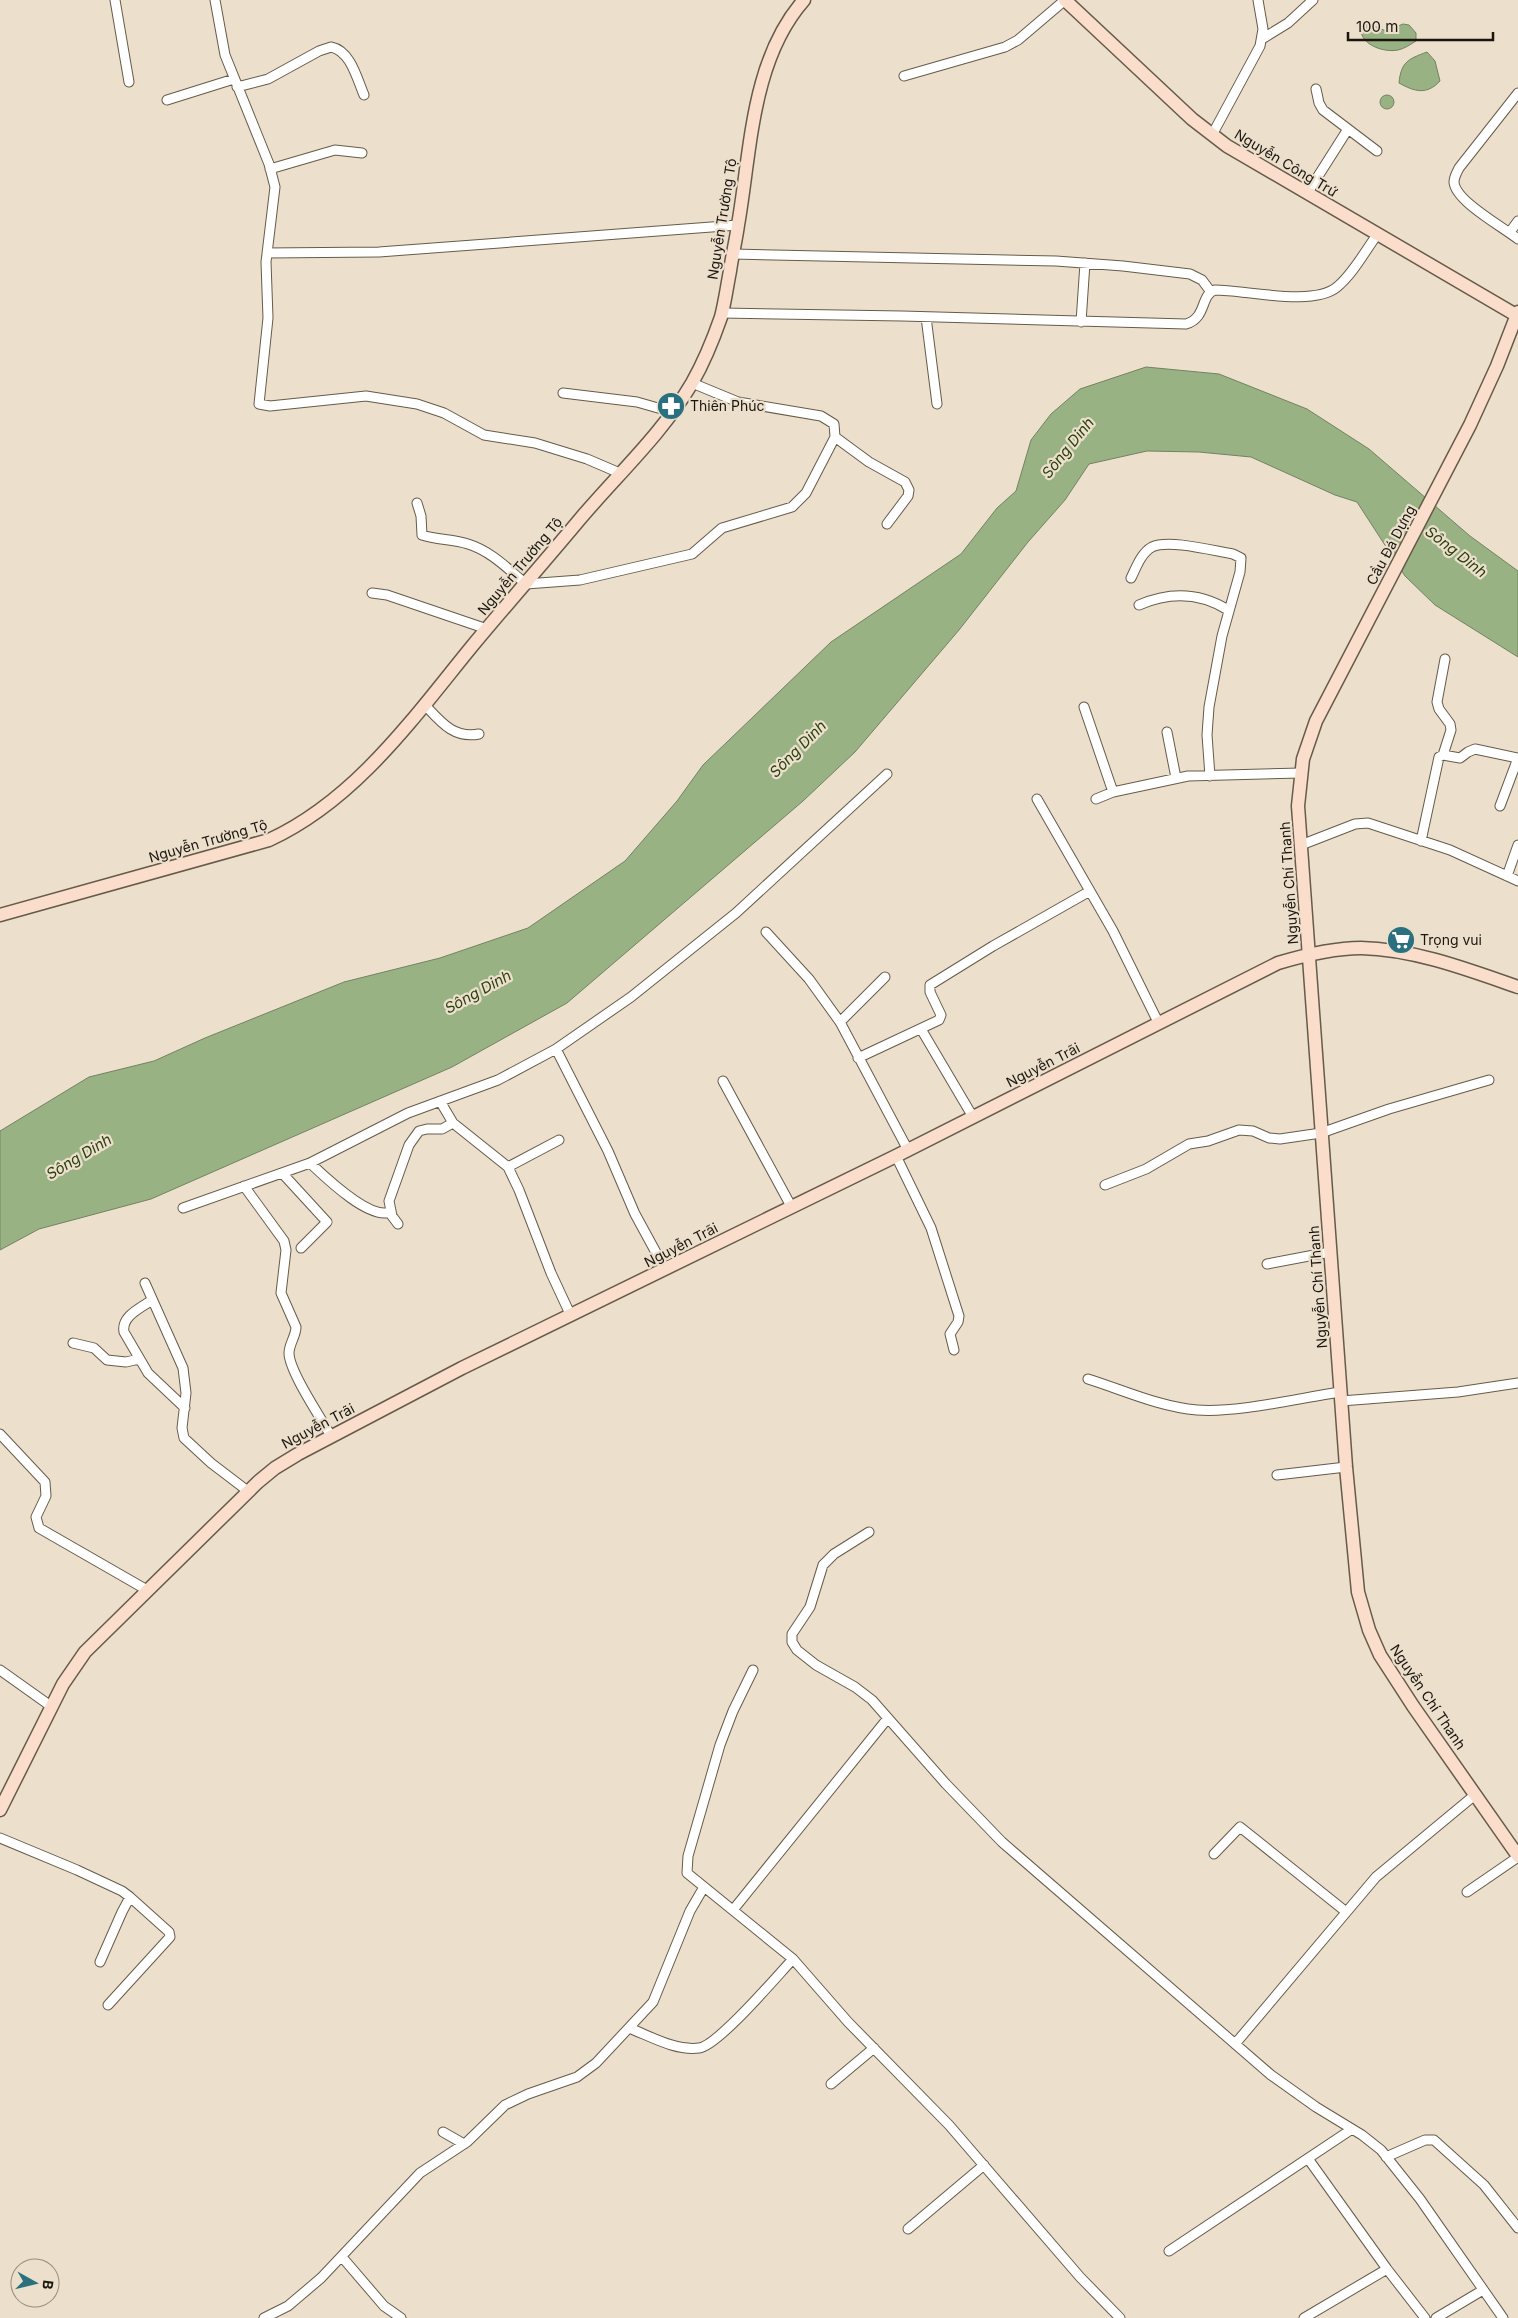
<svg xmlns="http://www.w3.org/2000/svg" width="1518" height="2318" font-family="Inter,sans-serif">
	<style>
		.water { fill: #98b284; stroke: #728361 }
		.lines { fill: none; stroke-linecap: round; stroke-linejoin: round }
		.street-casing { stroke: #665b4a; stroke-width: 11 }
		.secondary-casing { stroke: #665b4a; stroke-width: 15 }
		.street { stroke: #fff; stroke-width: 9 }
		.secondary { stroke: #faddcb; stroke-width: 12 }
		.labels { text-anchor: middle; stroke-width: 4.5; stroke-linejoin: round; paint-order: stroke }
		.street-label { font-size: 14px; fill: #1a150f; stroke: #ecdfcc }
		.poi-label { font-size: 14px; fill: #1a150f; stroke: #ecdfcc; text-anchor: start }
		.water-label { font-size: 15px; font-style: italic; fill: #29410f; stroke: #ecdfcc }
	</style>
	<rect width="100%" height="100%" fill="#ecdfcc"/>
	<path class="water" d="M1369 24 1386 31 1403 24 1409 25 1416 33V41C1411 44 1404 49 1398 50 1383 53 1358 44 1361 26Z
		M1427 52 1435 61 1440 81C1427 95 1415 92 1399 83 1401 62 1408 59 1427 52Z
		M1380 102a7 7 0 1 1 14 0a7 7 0 1 1-14 0Z
		M1146 367 1219 374 1307 409 1369 449 1470 536 1518 571V657L1435 605 1405 576 1357 502 1335 495 1251 457 1199 452 1147 451 1089 464 1065 500 1028 542 959 630 855 752 803 801 567 1003 452 1067 151 1199 39 1229 0 1250V1131L89 1077 154 1061 205 1038 344 982 440 958 528 928 625 861 677 801 703 765 831 642 961 554 997 508 1016 491 1031 440 1051 414 1080 389Z"/>
	<g class="lines">
		<defs>
			<path id="street" d="M115 0 129 82
				M215 0 225 55 269 164 275 187 266 262 268 318 259 404 270 406 366 396 417 404 444 413 484 435 535 443 587 459 622 474
				M1262 39 1288 23 1313 0
				M904 76 1005 47 1018 40 1065 0
				M237 87 268 79 319 51 331 47C351 51 357 79 364 95
				M1316 89 1319 103 1323 110 1377 151
				M1518 93 1459 168C1457 172 1454 177 1454 182 1455 201 1503 227 1518 239
				M167 100 234 79
				M1212 135 1260 46 1263 29 1258 0
				M270 169 335 150 362 153
				M1308 192 1348 129
				M1510 232 1518 221
				M267 253 379 252 738 225
				M733 254 1056 261 1123 266 1190 274 1202 280 1211 292
				M722 313 902 316 1186 324C1207 318 1200 295 1215 290 1246 290 1313 307 1337 287 1353 274 1365 251 1377 235
				M926 317 937 404
				M1081 322 1085 263
				M563 393 637 402 672 412
				M835 437 869 462 905 482 909 490 908 496 887 524
				M417 503 421 516 422 535C437 540 453 539 468 544 491 551 508 569 526 584L580 580 692 554 722 528 792 507 806 493 835 437 834 424 821 416 738 402 692 383
				M1131 578C1136 568 1141 553 1152 547 1169 539 1214 551 1233 554L1241 558 1240 572 1222 636 1209 707 1207 735 1210 776
				M372 593 387 595 487 629
				M1139 605C1169 592 1199 592 1228 610
				M424 704C440 721 453 739 479 734
				M1084 707 1113 792 1188 776 1301 773
				M1167 732 1176 778
				M1443 755 1451 730 1450 724 1439 709 1437 702 1445 659
				M1037 799 1113 931 1159 1024
				M1096 799 1113 792
				M1500 806 1518 758
				M1421 841 1439 757 1443 755 1460 758 1468 752 1475 749 1518 758
				M1301 845 1355 824 1368 823 1450 850 1518 881
				M1507 876 1518 845
				M766 932 809 979 840 1022 908 1150
				M840 1022 885 977
				M921 1029 973 1117
				M556 1049 608 1151 635 1214 665 1269
				M858 1058 939 1020 941 1015 930 992V985L993 946 1090 891
				M723 1081 791 1206
				M440 1101 453 1123 508 1167 519 1190 551 1273 571 1316
				M896 1156 931 1228 959 1316 958 1322 950 1334 954 1350
				M310 1163C325 1177 369 1220 390 1212
				M508 1167 559 1140
				M283 1174 327 1222 301 1248
				M1105 1185 1146 1169 1189 1144 1208 1141 1239 1130 1253 1131 1269 1138 1280 1139 1321 1133 1389 1109 1489 1080
				M244 1186 284 1241 286 1250 281 1293 296 1327C296 1336 289 1344 289 1353 289 1371 321 1418 331 1436
				M183 1208 310 1163 408 1113 498 1080 556 1049 631 997 736 913 887 774
				M398 1224 392 1216 389 1201 409 1145 419 1131 427 1129H442L453 1123
				M1267 1264 1330 1252
				M145 1283 183 1368 186 1393 182 1428 184 1438 211 1463 249 1492
				M152 1300C141 1308 121 1316 124 1332L148 1373 185 1408
				M73 1343 94 1348 107 1360 126 1362 139 1359
				M1088 1379C1123 1390 1160 1407 1197 1410 1239 1413 1298 1398 1341 1392
				M1341 1401 1458 1392 1518 1383
				M0 1434 45 1482 46 1496 36 1517 39 1528 147 1590
				M1277 1475 1346 1467
				M869 1532 834 1554 823 1565 810 1607 792 1634V1642L797 1650 816 1665 855 1687 872 1700 946 1784 1002 1842 1271 2075 1316 2107 1362 2135 1381 2150 1420 2199 1503 2318
				M0 1670 52 1707
				M753 1670 733 1711 720 1745 688 1856 687 1873 793 1959 848 2022 949 2125 1080 2277 1120 2318
				M0 1838 77 1870 122 1891 130 1897 122 1912 100 1962
				M1214 1854 1240 1827 1345 1911
				M1467 1892 1518 1857
				M733 1910 888 1718
				M108 2005 170 1937 169 1932 130 1897
				M629 2028C650 2036 675 2051 699 2048 718 2046 777 1976 793 1959
				M1235 2044 1376 1877 1476 1794
				M831 2084 874 2048
				M443 2132 464 2144
				M1386 2157 1425 2140H1434L1484 2185 1518 2228
				M1309 2160 1387 2269 1425 2318
				M908 2229 984 2165
				M1169 2251 1352 2129
				M342 2257 384 2306 401 2318
				M264 2318 288 2306 321 2278 420 2173 467 2142 505 2105 528 2094 577 2077 596 2063 653 2002 690 1911 704 1887
				M1304 2318 1387 2269
				M1436 2318 1483 2290"/>
			<path id="secondary" d="M1065 0 1192 119 1227 146 1516 315
				M1518 312 1497 366 1470 425 1316 721 1303 759 1298 806 1346 1467 1358 1592 1369 1630 1380 1655 1413 1706 1518 1856
				M0 915 269 840C356 800 414 717 473 645 508 603 545 561 580 519 618 474 662 434 692 383 704 362 713 340 721 317 725 302 727 286 730 271 732 256 736 240 738 225 751 151 751 60 804 0
				M0 1810 63 1684 85 1652 258 1482 275 1468 298 1454 462 1368 896 1156 1278 963C1305 955 1333 948 1361 948 1414 949 1469 970 1518 987"/>
		</defs>
		<use href="#street" class="street-casing"/>
		<use href="#secondary" class="secondary-casing"/>
		<use href="#street" class="street"/>
		<use href="#secondary" class="secondary"/>
	</g>
	<defs>
		<symbol id="pharmacy-disc" viewBox="-11 -11 22 22"><circle r="9.5" fill="#2a707e" stroke="#ecdfcc"/><path d="M-2-6h4v4h4v4h-4v4h-4v-4h-4v-4h4Z" fill="#fff"/></symbol>
		<symbol id="supermarket-disc" viewBox="-11 -11 22 22"><circle r="9.5" fill="#2a707e" stroke="#ecdfcc"/><path d="M-6-5.5h2.5l.6 2H6L4.5 2H-2.5L-4.4-4H-6ZM-1.5 3.2a1.3 1.3 0 1 0 .1 0ZM3 3.2a1.3 1.3 0 1 0 .1 0Z" fill="#fff"/></symbol>
	</defs>
	<g fill-rule="evenodd">
		<use href="#pharmacy-disc" x="655" y="390" width="32" height="32"/>
		<use href="#supermarket-disc" x="1385" y="924" width="32" height="32"/>
	</g>
	<g class="labels">
		<g class="street-label">
			<text transform="translate(1286 163) rotate(31)" y="5">Nguyễn Công Trứ</text>
			<text transform="translate(722 219) rotate(-81)" y="5">Nguyễn Trường Tộ</text>
			<text transform="translate(1391 545) rotate(-62)" y="5">Cầu Đá Dựng</text>
			<text transform="translate(520 566) rotate(-50)" y="5">Nguyễn Trường Tộ</text>
			<text transform="translate(208 841) rotate(-16)" y="5">Nguyễn Trường Tộ</text>
			<text transform="translate(1289 883) rotate(-94)" y="5">Nguyễn Chí Thanh</text>
			<text transform="translate(1043 1065) rotate(-27)" y="5">Nguyễn Trãi</text>
			<text transform="translate(681 1245) rotate(-27)" y="5">Nguyễn Trãi</text>
			<text transform="translate(1318 1287) rotate(-94)" y="5">Nguyễn Chí Thanh</text>
			<text transform="translate(318 1426) rotate(-28)" y="5">Nguyễn Trãi</text>
			<text transform="translate(1428 1697) rotate(56)" y="5">Nguyễn Chí Thanh</text>
		</g>
		<g class="poi-label">
			<text x="690" y="411">Thiên Phúc</text>
			<text x="1420" y="945">Trọng vui</text>
		</g>
		<g class="water-label">
			<text transform="translate(1068 448) rotate(-51)" y="5">Sông Dinh</text>
			<text transform="translate(1456 552) rotate(38)" y="5">Sông Dinh</text>
			<text transform="translate(798 749) rotate(-45)" y="5">Sông Dinh</text>
			<text transform="translate(478 992) rotate(-29)" y="5">Sông Dinh</text>
			<text transform="translate(79 1157) rotate(-31)" y="5">Sông Dinh</text>
		</g>
	</g>
	<g transform="translate(35 2283) rotate(98)"><circle r="24" fill="#ecdfcc" stroke="#988e80"/>
	<path d="M0-4L9 19L0 12L-9 19Z" fill="#2a707e"/>
	<text y="-8" font-size="14" font-weight="bold" text-anchor="middle" fill="#1a150f">B</text>
	</g>
	<path d="M1348 32v8h145v-8" fill="none" stroke="#1a150f" stroke-width="2.5"/>
	<text x="1356" y="32" font-size="15" fill="#1a150f" stroke="#ecdfcc" stroke-width="4" paint-order="stroke">100 m</text>
</svg>
